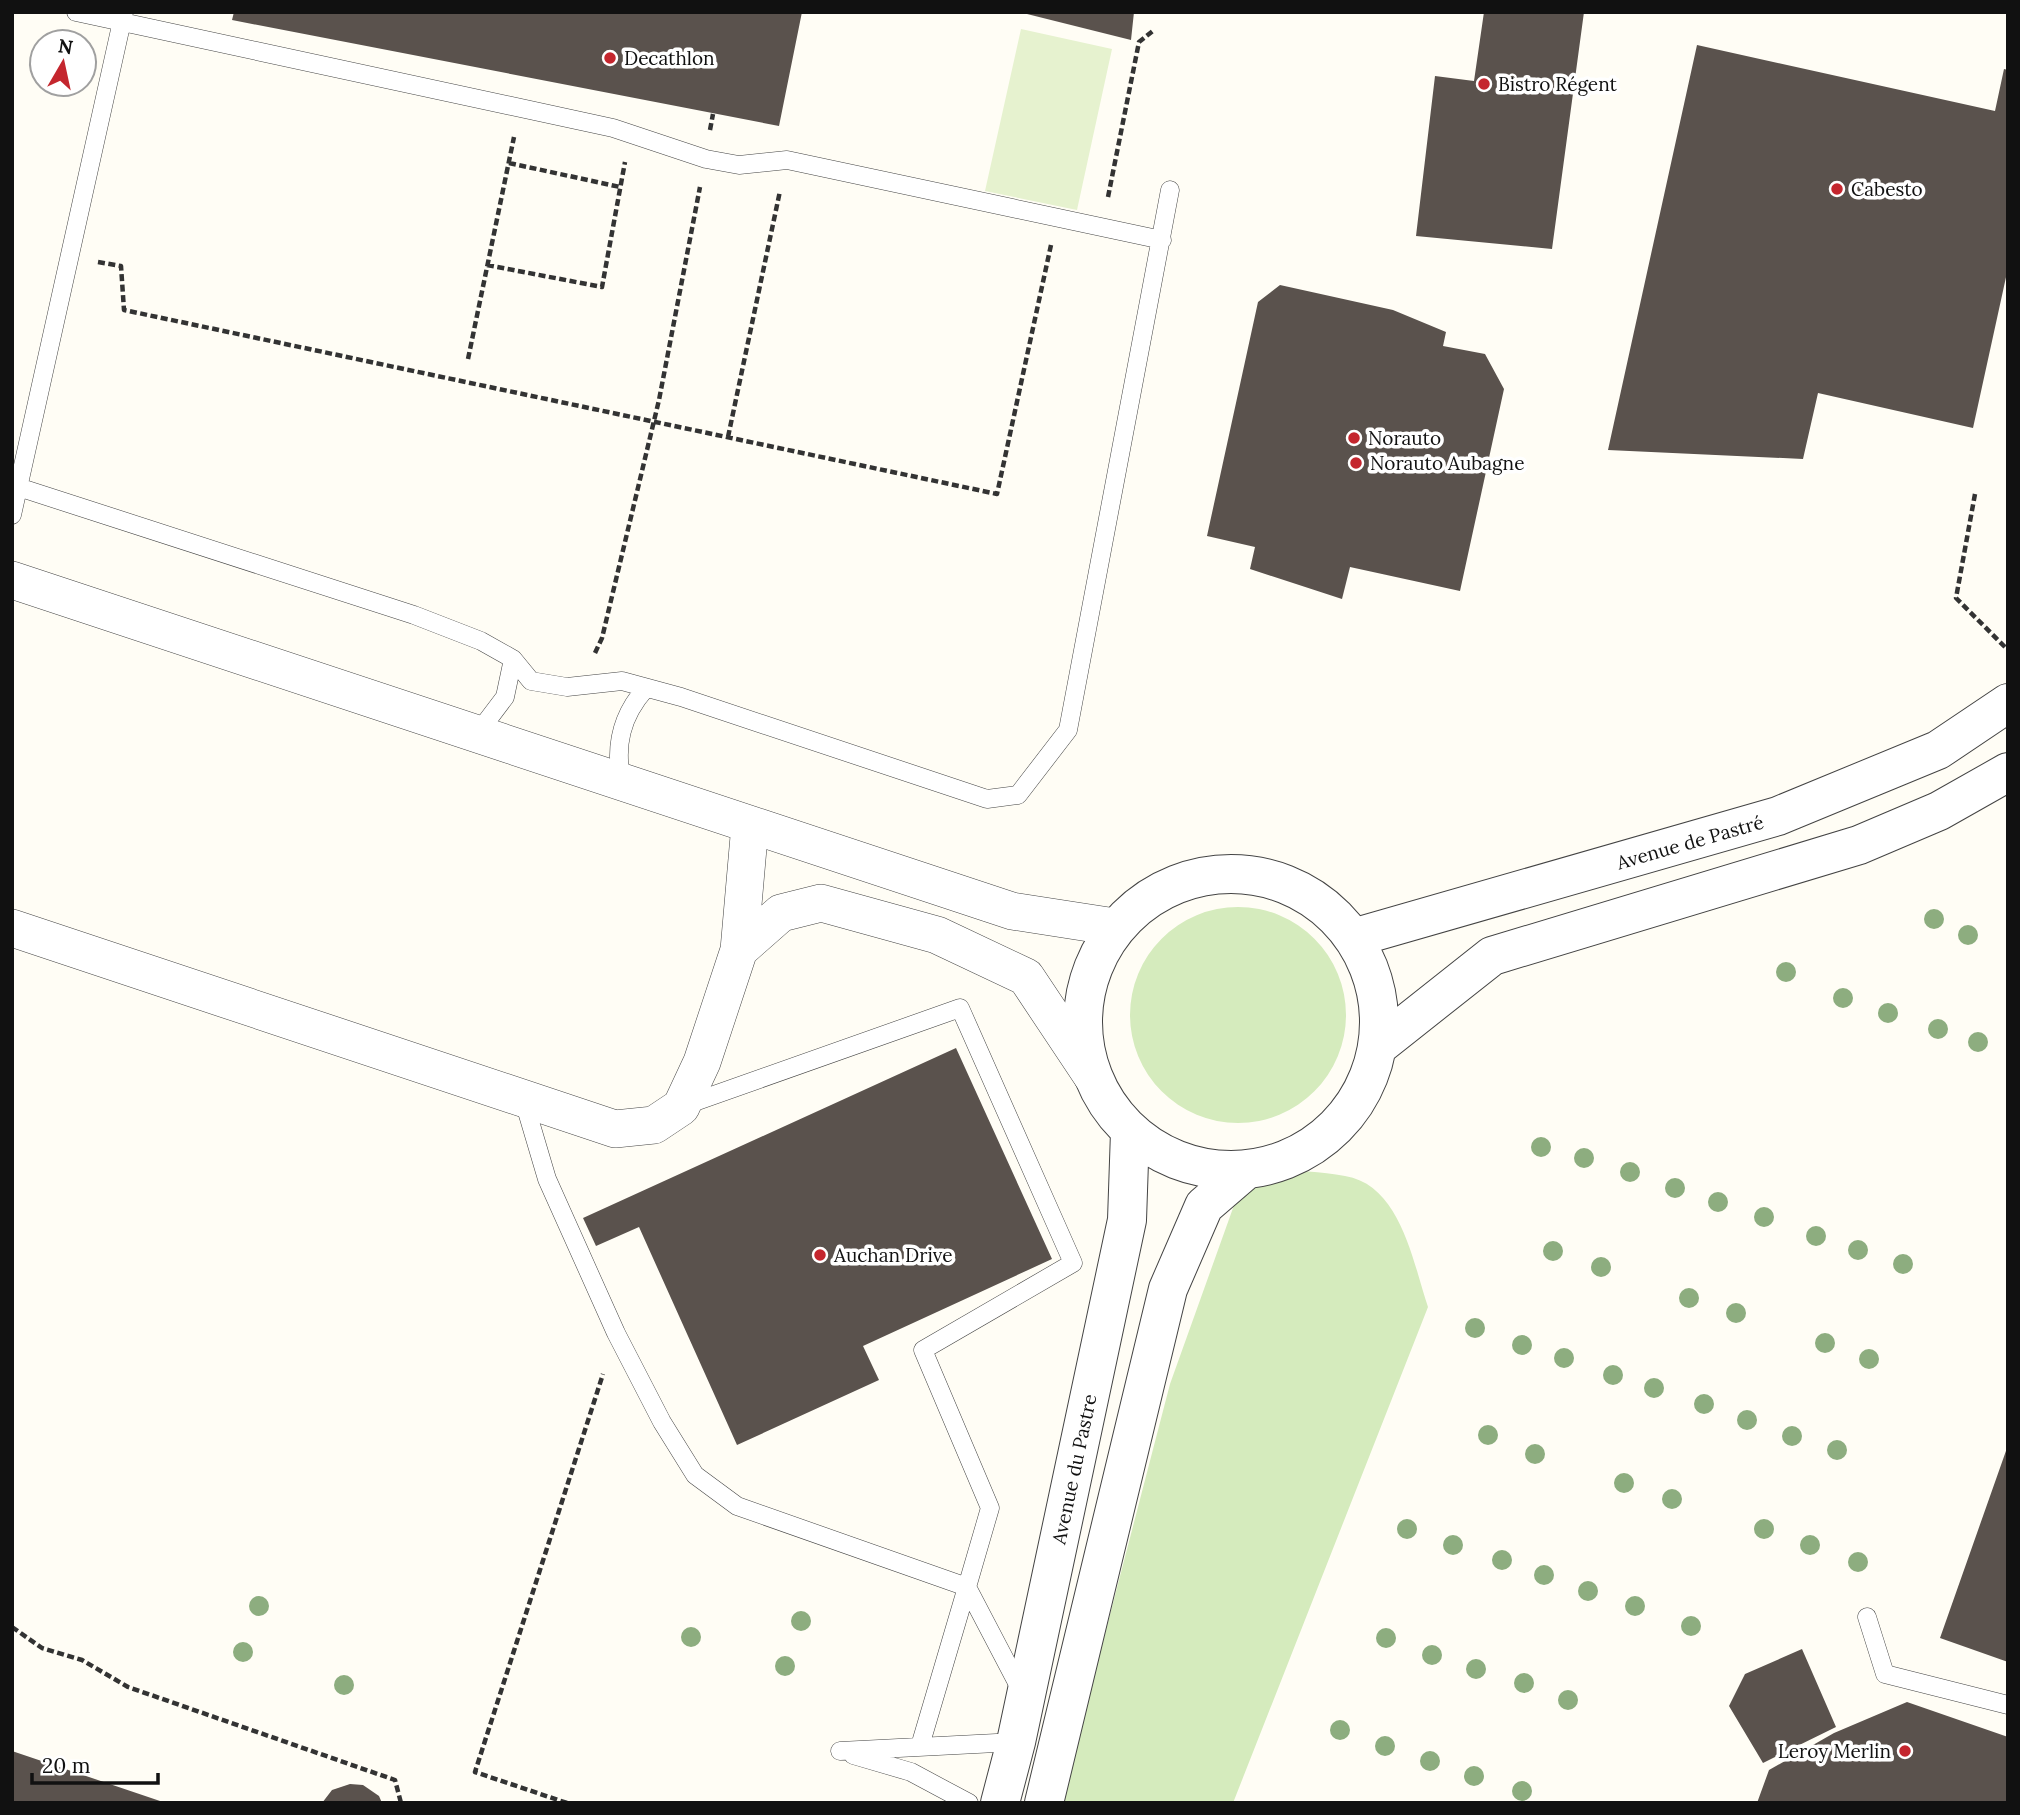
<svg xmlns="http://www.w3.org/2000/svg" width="2020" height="1815" font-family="Lora,serif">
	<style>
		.green { fill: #d5ebbd }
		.pitch { fill: #e6f2cf }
		.building { fill: #5a524d }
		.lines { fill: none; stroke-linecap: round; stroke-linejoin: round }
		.service-casing { stroke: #444; stroke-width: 19 }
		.minor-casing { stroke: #444; stroke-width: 38 }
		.tertiary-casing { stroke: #444; stroke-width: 40 }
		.path { stroke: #333; stroke-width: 4.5; stroke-dasharray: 7 3.5; stroke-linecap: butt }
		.service { stroke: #fff; stroke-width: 18 }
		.minor { stroke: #fff; stroke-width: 37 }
		.tertiary { stroke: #fff; stroke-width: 38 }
		.tree { fill: #8dad7f }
		.poi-dot { fill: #c4262e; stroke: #fff; stroke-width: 2.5 }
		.labels { text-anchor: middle; stroke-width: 7; stroke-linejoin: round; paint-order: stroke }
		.poi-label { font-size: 19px; fill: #111; stroke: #fff; text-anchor: start }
		.street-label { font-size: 19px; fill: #111; stroke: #fff }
	</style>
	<rect width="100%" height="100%" fill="#fffdf5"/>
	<path class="green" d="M1130 1015a108 108 0 1 1 216 0a108 108 0 1 1-216 0Z
		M1247 1169C1279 1171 1314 1170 1345 1176 1401 1185 1413 1263 1428 1307L1233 1803H1061L1170 1384Z"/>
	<path class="pitch" d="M1021 29 1112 49 1077 210 985 191Z"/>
	<path class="building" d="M234 12H802L779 126 232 20Z
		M1019 12H1134L1131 40Z
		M1484 12H1584L1552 249 1416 236 1435 76 1474 81Z
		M1697 45 1995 111 2004 69 2008 70V268L1973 428 1818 393 1803 459 1608 450Z
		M1280 285 1393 310 1446 332 1443 346 1485 354 1504 389 1460 591 1350 567 1342 599 1250 569 1255 547 1207 536 1258 302Z
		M956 1048 1052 1259 863 1346 879 1380 737 1445 639 1227 596 1246 583 1218Z
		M2007 1448H2008V1662L1940 1638Z
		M1802 1649 1836 1727 1763 1763 1729 1706 1745 1674Z
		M1907 1702 2008 1737V1803H1757L1769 1770 1834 1733Z
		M12 1751 163 1802V1803H12Z
		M350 1784 363 1785 379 1796 382 1803H322L332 1790Z"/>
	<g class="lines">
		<defs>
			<path id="service" d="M76 12 613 128 706 159 739 165 787 160 1162 240
				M12 485 414 615 481 641 513 659 531 681 567 687 622 681 681 697 987 799 1018 795 1068 730 1170 190
				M12 515 124 12
				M477 734 505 697 513 659
				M622 782C614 746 621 716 646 688
				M523 1098 547 1179 616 1333 662 1422 695 1475 737 1506 967 1587 990 1508 923 1350 1073 1263 960 1008 683 1106
				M967 1587 1022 1692
				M1867 1617 1885 1674 2008 1705
				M920 1746 967 1587
				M840 1751 1016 1742
				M853 1755 911 1772 969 1803"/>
			<path id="minor" d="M12 580 1012 911 1115 927
				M12 928 615 1129 654 1125 681 1107 702 1062 739 950 781 913 821 903 937 935 1026 977 1092 1076
				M739 950 750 825"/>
			<path id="tertiary" d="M1083 1022a148 148 0 1 1 296 0a148 148 0 1 1-296 0Z
				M1353 938 1778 816 1938 750 2008 703
				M1377 1047 1492 956 1859 845 1939 811 2008 772
				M1000 1803 1016 1742 1127 1220 1130 1132
				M1044 1803 1168 1289 1204 1206 1247 1169"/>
		</defs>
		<use href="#service" class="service-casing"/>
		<use href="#minor" class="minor-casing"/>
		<use href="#tertiary" class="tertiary-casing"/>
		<path class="path" d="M710 130 713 114
			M509 163 620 187
			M1108 197 1139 42 1154 30
			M98 262 121 266 124 310 997 494 1051 245
			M487 265 602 287 625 162
			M468 359 514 137
			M728 437 780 191
			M1975 494 1956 598 2008 650
			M595 653 602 638 659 400 700 187
			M12 1627 42 1648 82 1660 128 1687 395 1780 401 1803
			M567 1803 475 1772 603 1374"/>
		<use href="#service" class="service"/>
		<use href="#minor" class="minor"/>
		<use href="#tertiary" class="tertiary"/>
	</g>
	<g class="tree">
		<circle cx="1934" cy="919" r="10"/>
		<circle cx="1968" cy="935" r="10"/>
		<circle cx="1786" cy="972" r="10"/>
		<circle cx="1843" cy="998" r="10"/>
		<circle cx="1888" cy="1013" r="10"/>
		<circle cx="1938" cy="1029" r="10"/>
		<circle cx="1978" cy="1042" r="10"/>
		<circle cx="1541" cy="1147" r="10"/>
		<circle cx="1584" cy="1158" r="10"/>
		<circle cx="1630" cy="1172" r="10"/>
		<circle cx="1675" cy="1188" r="10"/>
		<circle cx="1718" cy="1202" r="10"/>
		<circle cx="1764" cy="1217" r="10"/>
		<circle cx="1816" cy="1236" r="10"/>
		<circle cx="1858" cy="1250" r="10"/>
		<circle cx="1553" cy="1251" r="10"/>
		<circle cx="1903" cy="1264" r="10"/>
		<circle cx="1601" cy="1267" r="10"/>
		<circle cx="1689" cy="1298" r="10"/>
		<circle cx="1736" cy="1313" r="10"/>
		<circle cx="1475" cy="1328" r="10"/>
		<circle cx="1825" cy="1343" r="10"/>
		<circle cx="1522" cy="1345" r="10"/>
		<circle cx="1564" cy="1358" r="10"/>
		<circle cx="1869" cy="1359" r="10"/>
		<circle cx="1613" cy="1375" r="10"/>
		<circle cx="1654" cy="1388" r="10"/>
		<circle cx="1704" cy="1404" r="10"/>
		<circle cx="1747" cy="1420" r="10"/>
		<circle cx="1488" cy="1435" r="10"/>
		<circle cx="1792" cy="1436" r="10"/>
		<circle cx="1837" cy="1450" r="10"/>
		<circle cx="1535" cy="1454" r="10"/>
		<circle cx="1624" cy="1483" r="10"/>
		<circle cx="1672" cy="1499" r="10"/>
		<circle cx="1407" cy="1529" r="10"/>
		<circle cx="1764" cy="1529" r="10"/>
		<circle cx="1453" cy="1545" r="10"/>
		<circle cx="1810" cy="1545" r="10"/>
		<circle cx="1502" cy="1560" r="10"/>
		<circle cx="1858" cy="1562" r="10"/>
		<circle cx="1544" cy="1575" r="10"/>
		<circle cx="1588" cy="1591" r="10"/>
		<circle cx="259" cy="1606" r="10"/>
		<circle cx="1635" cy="1606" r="10"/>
		<circle cx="801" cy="1621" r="10"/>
		<circle cx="1691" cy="1626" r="10"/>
		<circle cx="691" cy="1637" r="10"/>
		<circle cx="1386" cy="1638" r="10"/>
		<circle cx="243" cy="1652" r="10"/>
		<circle cx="1432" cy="1655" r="10"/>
		<circle cx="785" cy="1666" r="10"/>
		<circle cx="1476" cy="1669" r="10"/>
		<circle cx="1524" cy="1683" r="10"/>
		<circle cx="344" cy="1685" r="10"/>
		<circle cx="1568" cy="1700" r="10"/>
		<circle cx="1340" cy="1730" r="10"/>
		<circle cx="1385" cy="1746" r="10"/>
		<circle cx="1430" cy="1761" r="10"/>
		<circle cx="1474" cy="1776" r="10"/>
		<circle cx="1522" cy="1791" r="10"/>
	</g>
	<g class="poi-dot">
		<circle cx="610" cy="58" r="7"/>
		<circle cx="1484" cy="84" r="7"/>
		<circle cx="1837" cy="189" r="7"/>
		<circle cx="1354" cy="438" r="7"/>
		<circle cx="1356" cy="463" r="7"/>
		<circle cx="820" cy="1255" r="7"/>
		<circle cx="1905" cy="1751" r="7"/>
	</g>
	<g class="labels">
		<g class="poi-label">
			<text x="624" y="65">Decathlon</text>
			<text x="1498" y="91">Bistro Régent</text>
			<text x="1851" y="196">Cabesto</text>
			<text x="1368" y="445">Norauto</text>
			<text x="1370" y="470">Norauto Aubagne</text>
			<text x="834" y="1262">Auchan Drive</text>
			<text x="1891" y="1758" text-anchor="end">Leroy Merlin</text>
		</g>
		<g class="street-label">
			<text transform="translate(1690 842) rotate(-16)" y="7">Avenue de Pastré</text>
			<text transform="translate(1074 1469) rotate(-78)" y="7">Avenue du Pastre</text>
		</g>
	</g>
	<rect width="2020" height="1815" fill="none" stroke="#111111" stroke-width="28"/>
	<g transform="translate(63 63) rotate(9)"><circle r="33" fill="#ffffff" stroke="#a0a0a0" stroke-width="2"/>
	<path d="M0-5L12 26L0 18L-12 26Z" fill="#c4262e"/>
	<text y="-10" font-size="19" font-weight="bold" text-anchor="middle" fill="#111111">N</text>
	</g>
	<path d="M32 1773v10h126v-10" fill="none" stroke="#111111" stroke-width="3.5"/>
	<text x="42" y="1773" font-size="21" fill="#111111" stroke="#ffffff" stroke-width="5" paint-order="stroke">20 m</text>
</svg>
